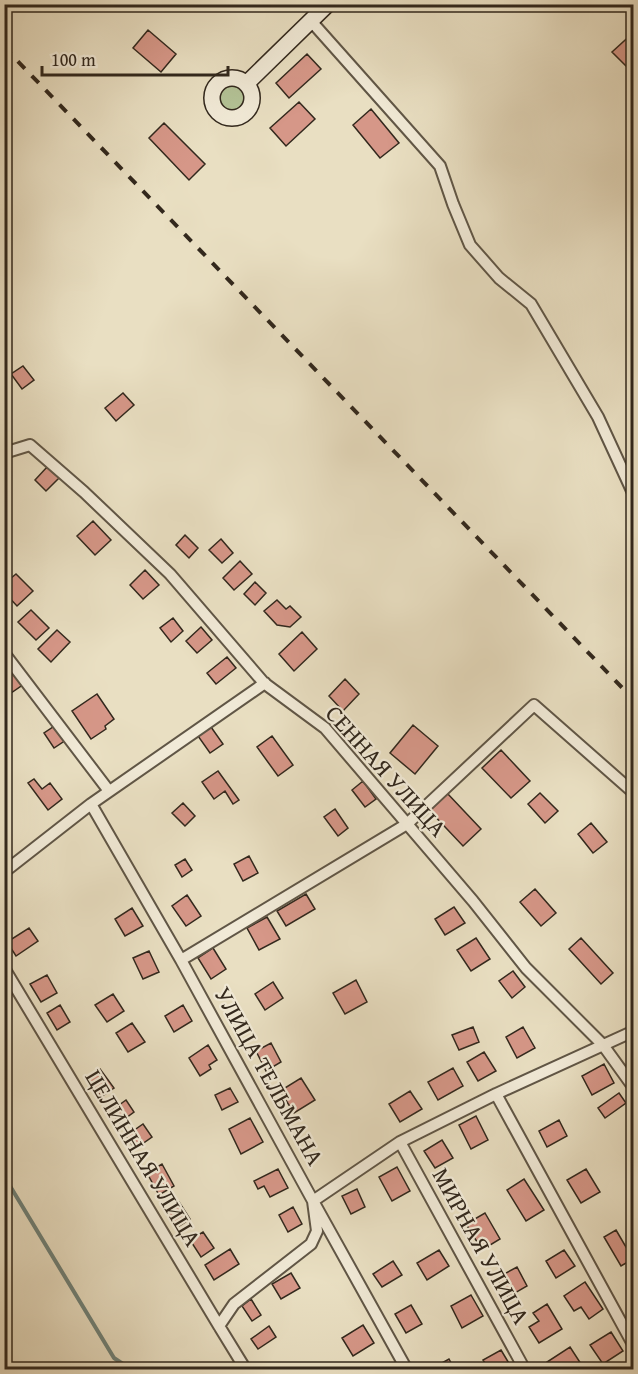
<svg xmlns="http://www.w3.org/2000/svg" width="638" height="1374" font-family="'Gentium Book Plus',serif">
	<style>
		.green { fill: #b3c296; stroke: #72755a; stroke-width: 1.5 }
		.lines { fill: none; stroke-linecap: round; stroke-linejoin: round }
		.stream { stroke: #6f8178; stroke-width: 4 }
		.building { fill: #d69788; stroke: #32281d; stroke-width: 1.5 }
		.street-casing { stroke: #605646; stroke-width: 14 }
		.secondary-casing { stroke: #32281d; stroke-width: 18 }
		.street { stroke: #f1ead7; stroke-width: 10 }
		.secondary { stroke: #f1ead7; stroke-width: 15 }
		.rail { stroke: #32281d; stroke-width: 4; stroke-dasharray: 10 10; stroke-linecap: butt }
		.labels { text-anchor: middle; stroke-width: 4.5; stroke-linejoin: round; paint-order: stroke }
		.street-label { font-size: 24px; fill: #32281d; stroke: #f1ead7 }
	</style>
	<rect width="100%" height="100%" fill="#e9dfc2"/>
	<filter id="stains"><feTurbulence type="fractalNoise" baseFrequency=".00333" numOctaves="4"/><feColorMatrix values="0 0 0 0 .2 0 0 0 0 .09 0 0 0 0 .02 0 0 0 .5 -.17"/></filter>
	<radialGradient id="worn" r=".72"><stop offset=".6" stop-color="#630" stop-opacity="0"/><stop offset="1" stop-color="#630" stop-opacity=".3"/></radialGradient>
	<path class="green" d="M220 98a12 12 0 1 1 24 0a12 12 0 1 1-24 0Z"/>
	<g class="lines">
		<path class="stream" d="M4 1176 114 1358 132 1370"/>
	</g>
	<path class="building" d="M148 30 176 54 161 72 133 48Z
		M634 32V74L612 52Z
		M307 54 321 69 289 98 276 83Z
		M299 102 315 119 286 146 270 128Z
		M371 109 399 143 380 158 353 125Z
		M164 123 205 164 189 180 149 138Z
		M23 366 34 380 22 389 11 374Z
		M123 393 134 405 116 421 105 408Z
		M47 467 59 478 46 491 35 480Z
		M93 521 111 540 95 555 77 536Z
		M185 535 198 548 189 558 176 545Z
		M221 539 233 553 222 563 209 550Z
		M240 561 252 574 234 590 223 578Z
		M145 570 159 585 143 599 130 585Z
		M16 574 33 591 17 606 4 592V584Z
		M255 582 266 593 255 605 244 594Z
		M277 600 286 609 290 606 301 617 290 627 277 625 264 611Z
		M31 610 49 628 36 640 18 622Z
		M173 618 183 631 171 642 160 628Z
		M201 627 212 640 197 653 186 641Z
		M57 630 70 642 51 662 38 649Z
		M302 632 317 649 294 671 279 654Z
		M227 657 236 668 216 684 207 673Z
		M12 668 24 684 11 693 4 684V674Z
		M345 679 359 694 343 711 329 696Z
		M97 694 114 719 105 726 106 729 91 739 72 711Z
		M56 725 66 740 54 748 44 733Z
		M413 725 438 746 415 774 390 753Z
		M211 727 223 744 210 753 198 736Z
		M272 736 293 765 278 776 257 747Z
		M501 750 530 781 511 798 482 768Z
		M218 771 239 800 233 804 225 791 214 799 202 782Z
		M34 779 42 789 50 783 62 799 48 810 28 783Z
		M363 781 376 799 365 807 352 790Z
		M447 793 481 829 463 846 429 810Z
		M540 793 558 811 545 823 528 804Z
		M183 803 195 816 185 826 172 813Z
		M335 809 348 828 338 836 324 817Z
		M591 823 607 842 593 853 578 834Z
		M249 856 258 873 243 881 234 864Z
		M185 859 192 870 182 877 175 865Z
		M535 889 556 913 541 926 520 902Z
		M306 894 315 909 286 926 277 911Z
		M187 895 201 916 186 926 172 906Z
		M454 907 465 923 445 935 435 919Z
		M132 908 143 926 125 936 115 919Z
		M267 917 280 939 259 950 247 928Z
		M29 928 38 941 16 956 7 942Z
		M476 938 490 959 471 971 457 950Z
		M581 938 613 973 601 984 569 949Z
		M213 948 226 969 211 979 198 958Z
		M149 951 159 972 143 979 133 958Z
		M513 971 525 987 512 998 499 981Z
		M47 975 57 993 41 1002 30 984Z
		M356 980 367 1002 345 1014 333 993Z
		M273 982 283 998 265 1010 255 994Z
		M113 994 124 1011 107 1022 95 1005Z
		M60 1005 70 1022 57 1030 47 1013Z
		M183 1005 192 1021 174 1032 165 1016Z
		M132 1023 145 1042 128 1052 116 1033Z
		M473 1027 479 1042 459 1050 452 1035Z
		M523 1027 535 1048 517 1058 506 1037Z
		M271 1043 281 1062 266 1071 256 1051Z
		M208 1045 217 1060 209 1065 211 1069 200 1076 189 1058Z
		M484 1052 496 1071 478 1081 467 1062Z
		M604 1064 614 1083 592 1095 582 1076Z
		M453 1068 463 1086 438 1100 428 1082Z
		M100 1069 114 1088 101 1097 88 1078Z
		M301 1078 315 1100 294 1113 280 1091Z
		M230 1088 238 1102 222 1110 215 1095Z
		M410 1091 422 1109 400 1122 389 1104Z
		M619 1093 626 1103 605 1118 598 1108Z
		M126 1100 134 1112 119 1123 111 1111Z
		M476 1116 488 1140 471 1149 459 1125Z
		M250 1118 263 1142 241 1154 229 1129Z
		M559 1120 567 1136 547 1147 539 1131Z
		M143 1124 152 1137 135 1149 126 1136Z
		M442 1140 453 1158 435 1168 424 1151Z
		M162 1164 174 1186 159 1195 147 1173Z
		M397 1167 410 1191 392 1201 379 1177Z
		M278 1169 288 1188 270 1197 264 1186 258 1189 254 1181Z
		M586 1169 600 1192 581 1203 567 1180Z
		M524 1179 544 1210 526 1221 507 1190Z
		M357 1189 365 1207 351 1214 342 1196Z
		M179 1202 190 1219 176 1228 165 1211Z
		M293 1207 302 1224 288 1232 279 1215Z
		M485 1213 500 1239 482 1250 466 1224Z
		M616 1230 633 1259 621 1266 604 1237Z
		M203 1232 214 1248 201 1257 190 1240Z
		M230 1249 239 1264 214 1280 205 1265Z
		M439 1250 449 1266 427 1280 417 1263Z
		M564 1250 575 1266 556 1278 546 1261Z
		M393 1261 402 1275 382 1287 373 1274Z
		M517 1267 527 1286 508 1297 497 1278Z
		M291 1273 300 1288 281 1299 272 1284Z
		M585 1282 603 1309 589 1319 581 1307 574 1311 564 1296Z
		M471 1295 483 1316 462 1328 451 1306Z
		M251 1299 261 1315 252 1321 242 1306Z
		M547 1304 562 1329 539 1343 529 1327 539 1321 533 1313Z
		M411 1305 422 1324 406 1333 395 1314Z
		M363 1325 374 1343 353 1356 342 1338Z
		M269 1326 276 1337 258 1349 251 1339Z
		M611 1332 623 1351 603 1364 590 1345Z
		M570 1347 583 1367 578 1370H552L547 1362Z
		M501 1350 510 1365 502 1370H489L483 1360Z
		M449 1359 455 1370H432L431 1369Z"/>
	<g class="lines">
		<defs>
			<path id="street" d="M311 21 440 166 453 204 470 245 499 278 531 304 598 417 634 495
				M4 453 30 445 84 492 170 574 264 683 325 728 473 901 526 968 603 1045 634 1088
				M4 653 109 791
				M91 804 181 960 313 1201 407 1370
				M4 872 91 804 265 683
				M181 960 407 824 534 705 634 793
				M4 968 219 1326 246 1370
				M496 1094 634 1346
				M400 1142 525 1370
				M219 1326 234 1304 311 1244 317 1231 313 1201 400 1142 496 1094 634 1031"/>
			<path id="secondary" d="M212 98a20 20 0 1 1 40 0a20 20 0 1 1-40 0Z
				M246 84 328 4"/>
		</defs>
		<use href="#street" class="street-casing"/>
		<use href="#secondary" class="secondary-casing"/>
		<use href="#street" class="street"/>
		<use href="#secondary" class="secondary"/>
		<path class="rail" d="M4 47 634 700"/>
	</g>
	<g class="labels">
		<g class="street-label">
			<text transform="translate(386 771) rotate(48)" y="8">СЕННАЯ УЛИЦА</text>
			<text transform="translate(269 1076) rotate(61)" y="8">УЛИЦА ТЕЛЬМАНА</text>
			<text transform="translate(143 1158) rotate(59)" y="8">ЦЕЛИННАЯ УЛИЦА</text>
			<text transform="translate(481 1246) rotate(61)" y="8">МИРНАЯ УЛИЦА</text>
		</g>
	</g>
	<rect width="638" height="1374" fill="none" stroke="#e9dfc2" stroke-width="24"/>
	<rect x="6" y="6" width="626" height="1362" fill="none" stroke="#32281d" stroke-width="3"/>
	<rect x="12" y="12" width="614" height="1350" fill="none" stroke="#32281d" stroke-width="1.5"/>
	<path d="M42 66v9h186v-9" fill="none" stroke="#32281d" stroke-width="3"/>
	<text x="51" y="66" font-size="18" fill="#32281d" stroke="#f1ead7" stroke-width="4.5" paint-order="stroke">100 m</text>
	<rect width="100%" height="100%" filter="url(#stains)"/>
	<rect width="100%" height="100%" fill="url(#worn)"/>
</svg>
